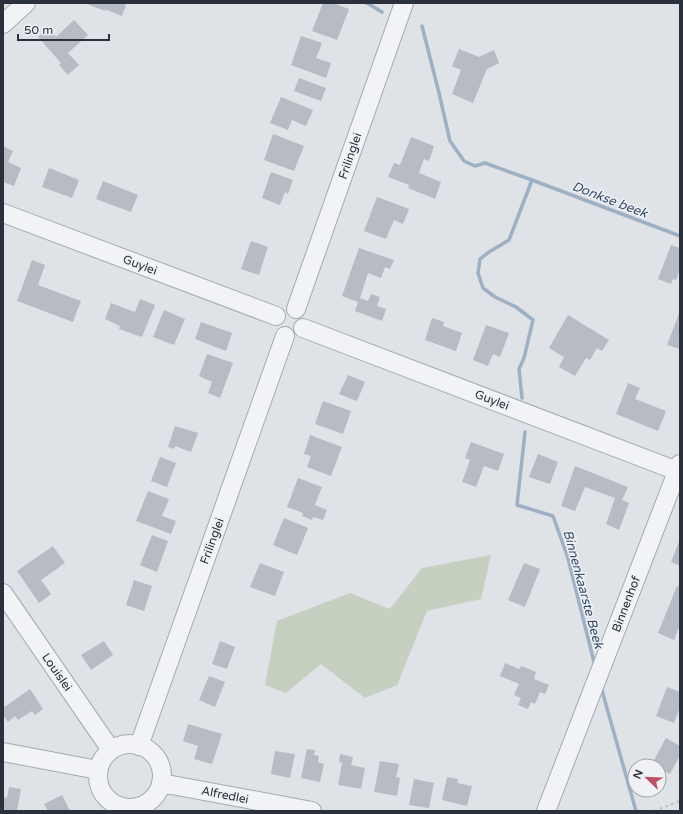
<svg xmlns="http://www.w3.org/2000/svg" width="683" height="814" font-family="'Varela Round',sans-serif">
	<style>
		.green { fill: #c5d0c1 }
		.lines { fill: none; stroke-linecap: round; stroke-linejoin: round }
		.stream { stroke: #9eb0c3; stroke-width: 3.5 }
		.building { fill: #b7bbc3 }
		.minor-casing { stroke: #a5a9b0; stroke-width: 20 }
		.path { stroke: #bec0c6; stroke-width: 2; stroke-dasharray: 3 3; stroke-linecap: butt }
		.minor { stroke: #f2f3f6; stroke-width: 18 }
		.labels { text-anchor: middle; stroke-width: 3; stroke-linejoin: round; paint-order: stroke }
		.street-label { font-size: 12px; fill: #2a303c; stroke: #eff1f5 }
		.water-label { font-size: 13px; font-style: italic; fill: #394f6b; stroke: #eff1f5 }
	</style>
	<rect width="100%" height="100%" fill="#dfe2e7"/>
	<path class="green" d="M491 555 481 599 427 611 397 685 365 698 321 664 286 693 265 685 277 621 350 593 390 609 422 568Z"/>
	<g class="lines">
		<path class="stream" d="M367 3 382 12
			M422 26 439 93 450 141 464 161 475 166 485 163 532 180 509 240 489 252 480 259 478 273 483 288 495 297 516 307 533 320 524 358 519 369 522 398
			M532 180 680 236
			M525 432 517 505 553 516 568 558 595 666
			M601 687 636 811"/>
	</g>
	<path class="building" d="M84 3H122L126 5 122 16 105 9V11Z
		M323 3H333L349 9 337 40 312 31Z
		M74 20 88 35 68 53 79 65 68 75 59 65 61 63 38 37 48 28 56 37Z
		M301 36 322 43 316 58 331 63 326 78 291 65Z
		M459 49 479 57 494 50 499 63 487 69 473 103 452 94 461 70 452 66Z
		M299 78 326 88 321 101 294 91Z
		M281 97 313 110 306 126 292 120 288 130 270 123Z
		M273 134 304 146 294 171 264 160Z
		M411 137 434 146 429 161 424 159 419 173 441 182 435 199 408 188 409 185 388 177 394 163 400 165Z
		M3 146 13 151 8 162 21 168 14 186 3 182Z
		M49 168 79 180 72 198 42 187Z
		M271 172 293 180 288 194 285 192 280 205 262 198Z
		M103 181 138 195 131 212 96 199Z
		M377 197 409 209 403 224 394 220 386 239 364 231Z
		M251 241 268 247 259 275 241 269Z
		M671 245 680 248V269L676 280 673 279 671 284 658 279Z
		M359 248 394 260 390 269 385 267 381 278 368 273 360 298 368 301 371 294 380 297 377 306 386 309 382 321 355 311 358 302 342 296Z
		M32 260 45 265 38 285 81 301 73 322 17 301Z
		M140 299 155 305 142 337 119 329 120 326 105 319 111 303 135 312Z
		M164 310 185 319 174 345 153 337Z
		M680 311V349L667 345Z
		M568 315 609 340 602 351 597 348 590 360 586 358 575 376 559 367 564 357 549 348Z
		M432 318 444 322 443 326 462 333 456 351 425 340Z
		M201 322 232 333 226 351 195 339Z
		M486 325 509 333 500 357 493 354 488 366 473 360Z
		M207 354 233 363 220 398 208 393 212 382 199 376Z
		M348 375 365 382 357 401 339 394Z
		M628 383 640 388 635 399 666 411 658 431 616 414Z
		M323 401 351 411 343 434 315 424Z
		M175 426 198 433 191 452 175 446 174 449 168 447Z
		M310 435 342 447 331 476 307 467 311 456 304 454Z
		M471 442 504 454 498 471 484 466 476 487 462 482 470 460 465 458Z
		M538 454 558 462 550 484 529 477Z
		M160 457 176 463 167 487 151 481Z
		M575 466 628 487 622 500 629 503 619 530 606 524 615 498 585 487 575 511 561 506Z
		M298 478 322 487 315 505 327 510 323 520 313 517 312 520 302 516 303 513 287 507Z
		M148 491 169 499 162 516 176 521 171 534 136 521Z
		M284 518 308 528 297 555 273 545Z
		M152 535 168 541 157 572 140 565Z
		M680 539V566L671 562Z
		M53 546 65 563 41 580 51 594 39 603 17 571Z
		M260 563 284 572 275 596 250 587Z
		M524 563 540 569 525 607 508 600Z
		M134 580 152 586 144 611 126 605Z
		M677 586 680 587V625L674 640 658 633Z
		M104 641 113 655 91 670 81 655Z
		M220 641 235 647 227 669 212 664Z
		M505 663 519 669 521 666 536 672 534 679 549 685 545 694 540 692 535 704 531 702 528 709 518 705 521 698 514 695 519 684 500 676Z
		M209 676 225 682 215 707 199 700Z
		M667 687 680 692V707L674 723 656 716Z
		M30 689 43 709 35 715 32 711 18 720 15 716 8 722 3 715V708Z
		M188 724 222 734 212 764 194 759 198 746 183 741Z
		M666 738 680 746V755L670 774 659 768V766H655L652 764Z
		M307 749 315 750 314 755 319 756 318 762 324 764 320 782 301 778Z
		M275 751 295 754 290 778 271 774Z
		M340 754 353 757 351 765 365 768 361 789 338 785 342 763 339 762Z
		M380 761 399 764 396 777 400 778 397 796 374 792Z
		M447 777 458 779 457 783 472 786 467 806 442 800Z
		M414 779 434 783 429 808 409 805Z
		M9 787 21 789 17 811H3V797L7 798Z
		M62 795 70 811H48L44 804Z"/>
	<g class="lines">
		<defs>
			<path id="minor" d="M3 24 26 3
				M3 213 276 316
				M296 309 404 3
				M303 328 680 472
				M3 593 111 750
				M98 776a32 32 0 1 1 64 0a32 32 0 1 1-64 0Z
				M139 746 285 336
				M3 752 98 770
				M161 783 312 811
				M546 811 680 464"/>
		</defs>
		<use href="#minor" class="minor-casing"/>
		<path class="path" d="M654 811 680 801"/>
		<use href="#minor" class="minor"/>
	</g>
	<g class="labels">
		<g class="street-label">
			<text transform="translate(350 156) rotate(-71)" y="4">Frilinglei</text>
			<text transform="translate(140 265) rotate(21)" y="4">Guylei</text>
			<text transform="translate(492 400) rotate(21)" y="4">Guylei</text>
			<text transform="translate(212 541) rotate(-70)" y="4">Frilinglei</text>
			<text transform="translate(626 604) rotate(-69)" y="4">Binnenhof</text>
			<text transform="translate(57 672) rotate(55)" y="4">Louislei</text>
			<text transform="translate(225 795) rotate(11)" y="4">Alfredlei</text>
		</g>
		<g class="water-label">
			<text transform="translate(610 199) rotate(21)" y="5">Donkse beek</text>
			<text transform="translate(584 589) rotate(75)" y="5">Binnenkaarste Beek</text>
		</g>
	</g>
	<rect width="683" height="814" fill="none" stroke="#2a303c" stroke-width="8"/>
	<g transform="translate(647 778) rotate(293)"><circle r="19" fill="#eff1f5" stroke="#a0a4ab"/>
	<path d="M0-3L7 15L0 10L-7 15Z" fill="#bd5362"/>
	<text y="-6" font-size="11" font-weight="bold" text-anchor="middle" fill="#2a303c">N</text>
	</g>
	<path d="M18 34v6h91v-6" fill="none" stroke="#2a303c" stroke-width="2"/>
	<text x="24" y="34" font-size="12" fill="#2a303c" stroke="#eff1f5" stroke-width="3" paint-order="stroke">50 m</text>
</svg>
